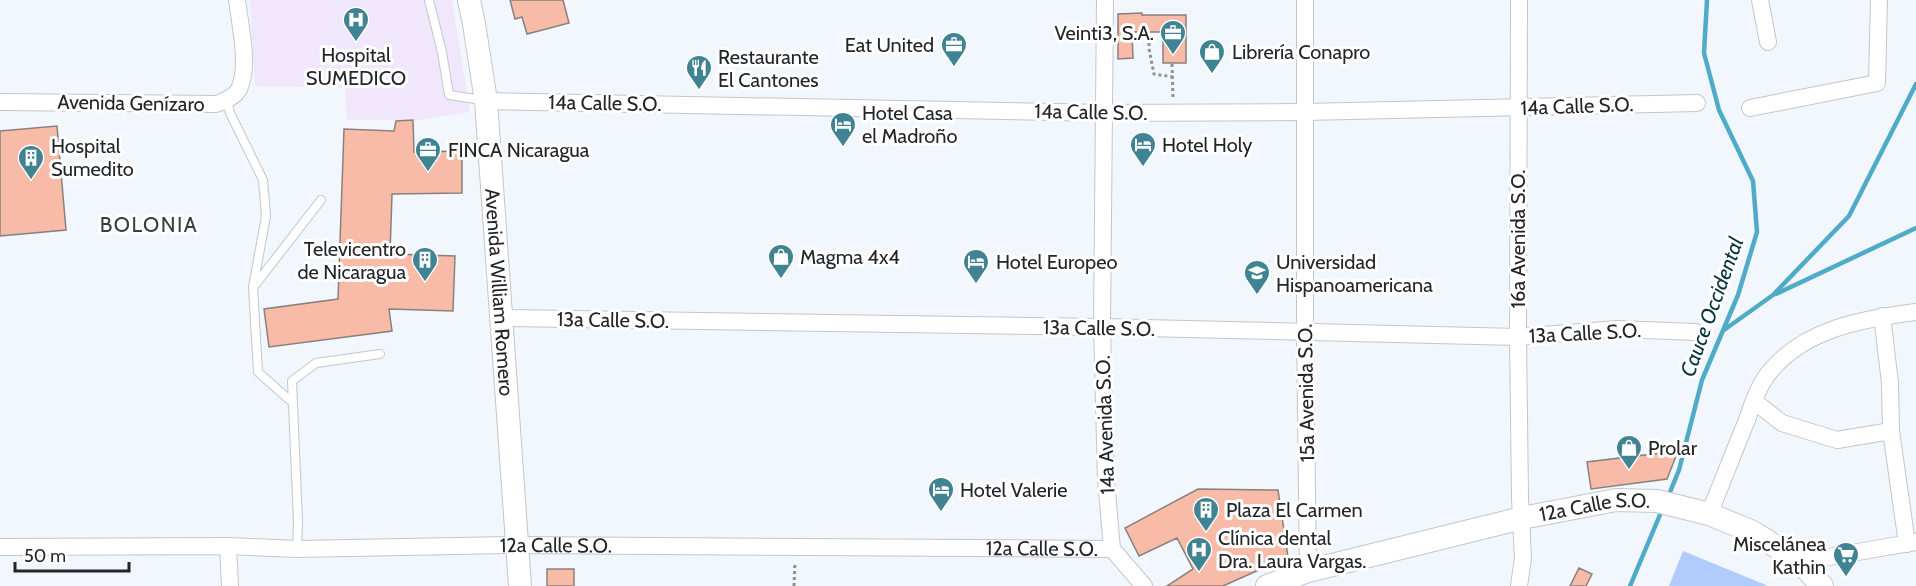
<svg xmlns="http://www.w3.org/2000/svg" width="1916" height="586" font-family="Cabin,sans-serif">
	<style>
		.medical { fill: #f1e7fc }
		.green { fill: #b1cbfd }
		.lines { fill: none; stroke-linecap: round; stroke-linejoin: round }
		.stream { stroke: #50abc8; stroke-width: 4.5 }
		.building { fill: #f8bba7; stroke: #89817e; stroke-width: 1.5 }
		.lane-casing { stroke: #c2c6cd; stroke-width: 10 }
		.street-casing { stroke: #c2c6cd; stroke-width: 18 }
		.secondary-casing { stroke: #c2c6cd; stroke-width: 24 }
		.path { stroke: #8e9196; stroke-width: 3; stroke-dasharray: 3 3; stroke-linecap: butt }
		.lane { stroke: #fff; stroke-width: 8 }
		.street { stroke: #fff; stroke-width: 16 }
		.secondary { stroke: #fff; stroke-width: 22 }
		.labels { text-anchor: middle; stroke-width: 6; stroke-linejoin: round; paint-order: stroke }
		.poi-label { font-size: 20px; fill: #242528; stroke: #fff; text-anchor: start }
		.street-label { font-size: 20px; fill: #242528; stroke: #fff }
		.neighbourhood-label { font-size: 21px; letter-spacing: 1.5px; fill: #393c42; stroke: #fff }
		.water-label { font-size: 21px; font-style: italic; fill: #07333f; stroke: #fff }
	</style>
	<rect width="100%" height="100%" fill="#f2f6fd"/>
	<path class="medical" d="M250 0H452L470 112 418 120H347L345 88 255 86Z"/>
	<path class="green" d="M1683 551 1766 585 1767 586H1669Z"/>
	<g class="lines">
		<path class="stream" d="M1776 294 1916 228
			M1724 330 1773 295 1849 216 1916 84
			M1668 497 1679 470 1702 380 1738 295 1757 232 1753 181 1719 110 1704 53 1707 0
			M1630 586 1662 510"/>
	</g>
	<path class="building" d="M510 0H563L569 23 527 34 522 17 515 19Z
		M1142 13V15H1186V63H1163V32H1132L1133 58 1118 59V14Z
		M413 120 414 152 462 151V193L392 194 390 254 455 256 453 311 389 309 392 331 269 347 264 309 338 299 344 129 394 131 396 121Z
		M57 126 66 230 0 236V131Z
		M1678 451 1667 479 1591 489 1587 462Z
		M1198 489 1278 490 1288 557 1223 586H1167L1193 569 1177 538 1139 556 1125 528Z
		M1579 568 1592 574 1586 586H1570Z
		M547 569H574V586H547Z"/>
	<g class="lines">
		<defs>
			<path id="lane" d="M429 0 442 52 449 95 483 100
				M227 100 230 113 263 180 266 216 253 287 258 372 293 403
				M255 285 321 200
				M297 549 298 522 292 381 316 363 380 354"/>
			<g id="street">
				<path d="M1105 0 1102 327 1106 480 1112 549 1144 586"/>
				<path d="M1305 0V332L1308 571"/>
				<path d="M1760 0 1768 42"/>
				<path d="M486 101 1105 113 1305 112 1697 103"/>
				<path d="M0 102 216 104C225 101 235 97 239 89 250 66 240 25 237 0"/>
				<path d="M1750 108 1877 83 1879 0"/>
				<path d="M1882 316 1890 383 1891 431 1907 544"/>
				<path d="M501 318 1102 327 1518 337 1617 329 1696 332"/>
				<path d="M1754 401 1782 423 1837 440 1891 431"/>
				<path d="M1709 514C1722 483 1734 451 1747 420 1752 405 1758 387 1768 374 1803 329 1862 319 1916 312"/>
				<path d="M228 546 230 586"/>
				<path id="s1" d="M0 547 228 546 297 549 516 545 1112 549"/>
				<path d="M1800 562 1915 542"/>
				<path d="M1519 586 1523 558 1520 498 1518 337 1519 0"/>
			</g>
			<g id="secondary">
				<path id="s2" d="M469 0 474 24 486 101 520 586"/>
				<path id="s3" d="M1267 586 1308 571 1522 518 1616 500 1657 501 1709 514 1753 532 1800 562 1822 586"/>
			</g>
		</defs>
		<use href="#lane" class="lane-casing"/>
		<use href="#street" class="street-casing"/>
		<use href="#secondary" class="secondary-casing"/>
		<path class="path" d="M1149 31V49L1154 74 1173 77
			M1172 64 1173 99
			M794 586 795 563"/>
		<use href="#lane" class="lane"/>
		<use href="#street" class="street"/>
		<use href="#secondary" class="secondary"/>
	</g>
	<defs>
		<symbol id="hospital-pin" viewBox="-11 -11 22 30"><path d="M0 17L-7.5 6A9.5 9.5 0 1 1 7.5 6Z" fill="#408493" stroke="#fff"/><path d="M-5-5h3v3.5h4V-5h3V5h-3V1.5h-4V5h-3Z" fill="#fff"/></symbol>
		<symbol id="office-pin" viewBox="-11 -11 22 30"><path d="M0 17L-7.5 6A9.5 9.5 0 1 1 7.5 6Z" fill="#408493" stroke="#fff"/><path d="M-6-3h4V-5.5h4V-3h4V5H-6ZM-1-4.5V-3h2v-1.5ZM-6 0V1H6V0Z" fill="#fff"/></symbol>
		<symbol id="shop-pin" viewBox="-11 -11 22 30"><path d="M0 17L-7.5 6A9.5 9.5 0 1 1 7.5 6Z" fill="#408493" stroke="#fff"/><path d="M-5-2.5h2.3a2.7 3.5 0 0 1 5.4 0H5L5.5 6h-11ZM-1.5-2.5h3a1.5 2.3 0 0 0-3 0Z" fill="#fff"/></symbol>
		<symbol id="restaurant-pin" viewBox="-11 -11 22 30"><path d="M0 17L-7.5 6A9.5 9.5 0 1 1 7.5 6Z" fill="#408493" stroke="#fff"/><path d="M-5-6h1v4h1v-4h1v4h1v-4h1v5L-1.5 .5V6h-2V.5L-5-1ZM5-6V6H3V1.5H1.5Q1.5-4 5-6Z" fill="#fff"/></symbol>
		<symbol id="hotel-pin" viewBox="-11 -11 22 30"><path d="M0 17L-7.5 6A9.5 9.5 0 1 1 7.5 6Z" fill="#408493" stroke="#fff"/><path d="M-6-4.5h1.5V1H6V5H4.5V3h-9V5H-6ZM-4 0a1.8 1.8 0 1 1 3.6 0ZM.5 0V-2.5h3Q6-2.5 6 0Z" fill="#fff"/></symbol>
		<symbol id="building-pin" viewBox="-11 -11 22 30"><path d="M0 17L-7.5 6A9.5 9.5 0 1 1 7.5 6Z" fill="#408493" stroke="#fff"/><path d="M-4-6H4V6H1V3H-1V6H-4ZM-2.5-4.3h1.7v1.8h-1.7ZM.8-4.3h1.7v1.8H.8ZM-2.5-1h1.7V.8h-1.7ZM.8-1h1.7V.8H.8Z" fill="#fff"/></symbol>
		<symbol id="university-pin" viewBox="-11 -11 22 30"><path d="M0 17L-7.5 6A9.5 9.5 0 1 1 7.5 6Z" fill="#408493" stroke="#fff"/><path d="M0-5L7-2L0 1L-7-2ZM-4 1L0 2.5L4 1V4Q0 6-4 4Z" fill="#fff"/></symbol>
		<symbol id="supermarket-pin" viewBox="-11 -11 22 30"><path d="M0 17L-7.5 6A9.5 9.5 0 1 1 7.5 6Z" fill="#408493" stroke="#fff"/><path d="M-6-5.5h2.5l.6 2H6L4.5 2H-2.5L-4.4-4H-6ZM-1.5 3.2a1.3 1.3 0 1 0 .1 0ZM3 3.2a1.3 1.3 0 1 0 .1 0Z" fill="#fff"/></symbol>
	</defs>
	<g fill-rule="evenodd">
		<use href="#hospital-pin" x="341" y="5" width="30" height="40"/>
		<use href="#office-pin" x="1158" y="18" width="30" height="40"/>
		<use href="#office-pin" x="939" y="30" width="30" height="40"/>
		<use href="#shop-pin" x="1197" y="37" width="30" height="40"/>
		<use href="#restaurant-pin" x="684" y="53" width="30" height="40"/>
		<use href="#hotel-pin" x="828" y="110" width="30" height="40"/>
		<use href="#hotel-pin" x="1128" y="130" width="30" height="40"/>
		<use href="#office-pin" x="413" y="135" width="30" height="40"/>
		<use href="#building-pin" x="16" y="143" width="30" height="40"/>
		<use href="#shop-pin" x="766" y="242" width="30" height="40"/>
		<use href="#building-pin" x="410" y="245" width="30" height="40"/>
		<use href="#hotel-pin" x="961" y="247" width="30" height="40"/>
		<use href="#university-pin" x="1242" y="258" width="30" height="40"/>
		<use href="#shop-pin" x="1614" y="433" width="30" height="40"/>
		<use href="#hotel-pin" x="926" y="475" width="30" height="40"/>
		<use href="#building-pin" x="1191" y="495" width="30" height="40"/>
		<use href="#hospital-pin" x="1184" y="535" width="30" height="40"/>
		<use href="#supermarket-pin" x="1831" y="540" width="30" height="40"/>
	</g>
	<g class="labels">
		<g class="poi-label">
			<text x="1154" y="40" text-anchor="end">Veinti3, S.A.</text>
			<text x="934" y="52" text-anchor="end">Eat United</text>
			<text x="1232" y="59">Librería Conapro</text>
			<text x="356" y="62" text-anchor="middle">Hospital<tspan x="356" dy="23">SUMEDICO</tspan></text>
			<text x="718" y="64">Restaurante<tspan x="718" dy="23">El Cantones</tspan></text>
			<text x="862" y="120">Hotel Casa<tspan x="862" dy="23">el Madroño</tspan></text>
			<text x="1162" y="152">Hotel Holy</text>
			<text x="51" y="153">Hospital<tspan x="51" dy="23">Sumedito</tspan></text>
			<text x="448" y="157">FINCA Nicaragua</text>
			<text x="406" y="256" text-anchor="end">Televicentro<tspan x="406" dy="23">de Nicaragua</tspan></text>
			<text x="800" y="264">Magma 4x4</text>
			<text x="996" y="269">Hotel Europeo</text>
			<text x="1276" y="269">Universidad<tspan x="1276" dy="23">Hispanoamericana</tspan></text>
			<text x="1648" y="455">Prolar</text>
			<text x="960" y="497">Hotel Valerie</text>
			<text x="1226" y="517">Plaza El Carmen</text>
			<text x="1218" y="545">Clínica dental<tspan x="1218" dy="23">Dra. Laura Vargas.</tspan></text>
			<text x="1826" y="551" text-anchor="end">Miscelánea<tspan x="1826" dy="23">Kathin</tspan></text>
		</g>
		<g class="street-label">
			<text transform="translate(131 103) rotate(1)" y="7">Avenida Genízaro</text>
			<text transform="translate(605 103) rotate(1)" y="7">14a Calle S.O.</text>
			<text transform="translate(1577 106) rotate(-2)" y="7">14a Calle S.O.</text>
			<text transform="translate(1091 112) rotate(1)" y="7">14a Calle S.O.</text>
			<text transform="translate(1518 239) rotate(-90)" y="7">16a Avenida S.O.</text>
			<text dy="7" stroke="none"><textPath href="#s2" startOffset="294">Avenida William Romero</textPath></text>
			<text transform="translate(613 320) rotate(1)" y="7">13a Calle S.O.</text>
			<text transform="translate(1099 328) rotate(1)" y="7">13a Calle S.O.</text>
			<text transform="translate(1585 333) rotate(-3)" y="7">13a Calle S.O.</text>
			<text transform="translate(1306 393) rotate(-91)" y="7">15a Avenida S.O.</text>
			<text transform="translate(1105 425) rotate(-92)" y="7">14a Avenida S.O.</text>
			<text dy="7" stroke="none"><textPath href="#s3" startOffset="338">12a Calle S.O.</textPath></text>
			<text dy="7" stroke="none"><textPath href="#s1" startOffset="556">12a Calle S.O.</textPath></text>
			<text dy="7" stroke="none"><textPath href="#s1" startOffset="1042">12a Calle S.O.</textPath></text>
		</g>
		<g class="neighbourhood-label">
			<text x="149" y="232">BOLONIA</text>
		</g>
		<g class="water-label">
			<text transform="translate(1712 307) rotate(-70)" y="7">Cauce Occidental</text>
		</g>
	</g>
	<path d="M15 562v9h114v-9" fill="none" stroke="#242528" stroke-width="3"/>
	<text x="24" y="562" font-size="18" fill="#242528" stroke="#ffffff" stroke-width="4.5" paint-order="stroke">50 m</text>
</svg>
